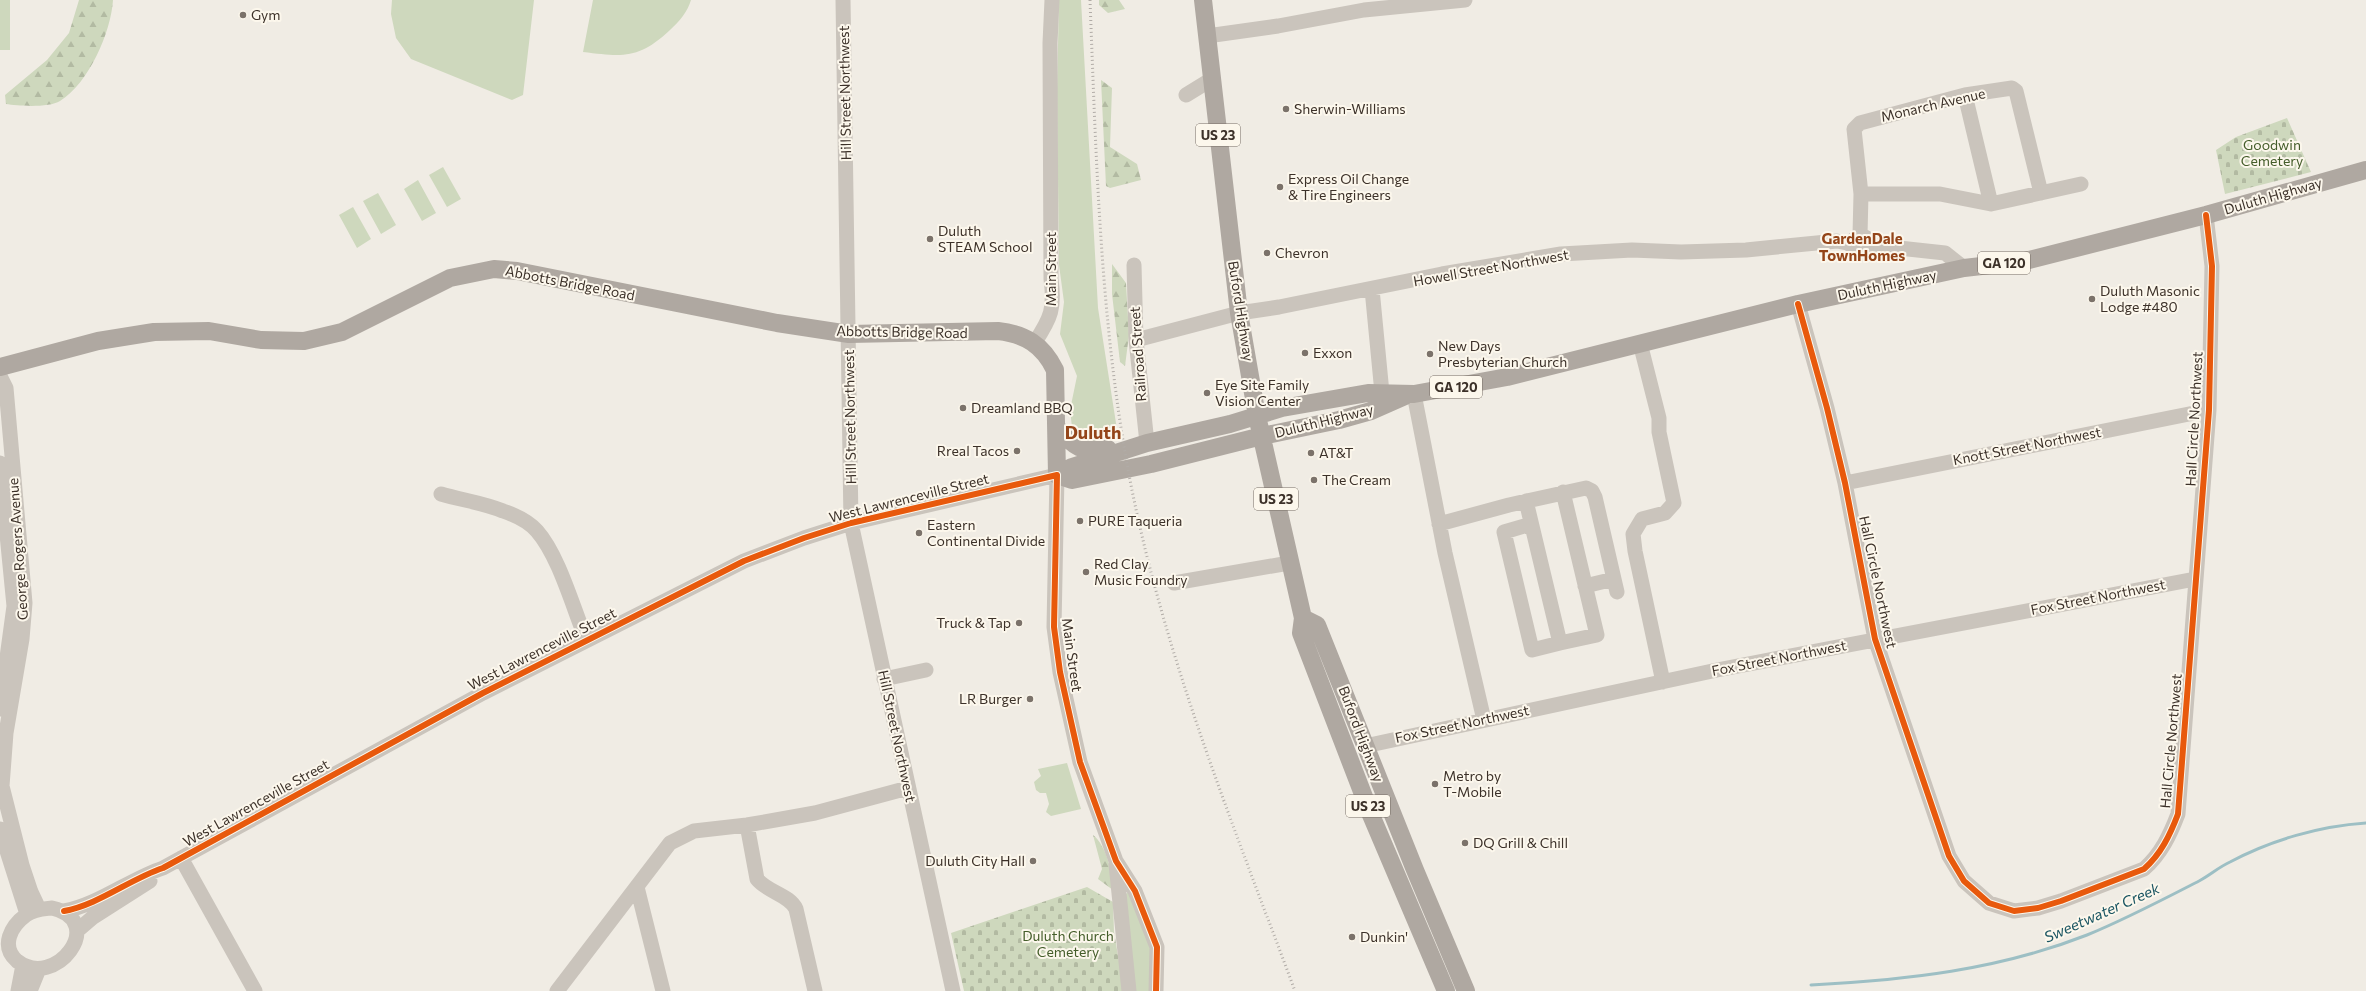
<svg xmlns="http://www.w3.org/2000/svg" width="2366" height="991" font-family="Commissioner,sans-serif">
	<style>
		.green { fill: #ced8bd }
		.forest { fill: url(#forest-firs) }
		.cemetery { fill: url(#cemetery-stones) }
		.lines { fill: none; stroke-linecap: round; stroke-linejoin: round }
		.stream { stroke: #9dbfc4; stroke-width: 3 }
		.minor { stroke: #cac4bc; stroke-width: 15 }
		.major { stroke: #afa8a1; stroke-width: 18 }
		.rail { stroke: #b1aca7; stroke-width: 3; stroke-dasharray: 1 3; stroke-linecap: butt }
		.cycleway-casing { stroke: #fcf7ec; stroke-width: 8 }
		.cycleway { stroke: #e8590c; stroke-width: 6 }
		.poi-dot { fill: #7b726a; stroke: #fcf7ec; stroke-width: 1.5 }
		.labels { text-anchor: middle; stroke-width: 4; stroke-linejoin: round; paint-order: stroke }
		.shield { fill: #fcf7ec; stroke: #766c64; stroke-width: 1 }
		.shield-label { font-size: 13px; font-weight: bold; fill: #3c3129 }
		.poi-label { font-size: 14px; fill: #3c3129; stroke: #fcf7ec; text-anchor: start }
		.street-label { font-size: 14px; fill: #3c3129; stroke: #fcf7ec }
		.park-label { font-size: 14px; fill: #445d2a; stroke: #fcf7ec }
		.neighbourhood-label { font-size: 15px; font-weight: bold; fill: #944519; stroke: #fcf7ec }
		.water-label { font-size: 15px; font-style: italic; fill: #1a5562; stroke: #fcf7ec }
		.district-label { font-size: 18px; font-weight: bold; fill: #944519; stroke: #fcf7ec }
	</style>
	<defs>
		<pattern id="forest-firs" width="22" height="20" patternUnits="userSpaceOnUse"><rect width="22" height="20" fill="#ced8bd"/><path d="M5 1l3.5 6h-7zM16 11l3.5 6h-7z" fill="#b2baa2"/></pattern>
		<pattern id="cemetery-stones" width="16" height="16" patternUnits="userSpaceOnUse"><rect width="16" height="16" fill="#ced8bd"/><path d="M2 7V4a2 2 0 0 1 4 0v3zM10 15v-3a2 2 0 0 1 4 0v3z" fill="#b2baa2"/></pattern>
	</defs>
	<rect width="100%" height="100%" fill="#f0ece4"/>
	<path class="green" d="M0 0H10V50H0Z
		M392 0H534L523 95 512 100 411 59 396 38 391 14Z
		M593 0H691C688 11 679 22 670 30 639 59 624 57 583 52Z
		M1059 0H1081L1098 308 1118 436 1090 443 1079 437 1072 427 1070 410 1077 376 1060 334 1064 302 1059 265 1057 90Z
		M443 167 461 199 447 207 429 175Z
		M418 180 436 213 422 221 404 189Z
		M378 193 396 225 381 234 363 201Z
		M353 207 371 239 357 248 339 215Z
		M1067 763 1081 809 1051 816 1046 812 1049 804 1046 793H1040L1036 790 1034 782 1041 776 1038 769Z
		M1129 891 1152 945V991H1135L1125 895Z"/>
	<path class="forest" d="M79 0H113C111 32 89 83 60 101 49 108 18 106 6 104L5 95 47 60 69 33Z
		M1099 0H1119L1125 9 1108 13 1099 5Z
		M1101 80 1112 88 1110 147 1137 164 1141 180 1110 188 1106 186Z
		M1112 264 1126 283 1129 335 1125 366 1120 362 1112 294Z
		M1093 835C1106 845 1113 873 1113 890L1098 879 1102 869Z"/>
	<path class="cemetery" d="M2287 118 2311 172 2225 194 2216 150 2236 137Z
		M1087 887 1113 902 1114 932 1124 991H964L951 933Z"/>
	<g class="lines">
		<path class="stream" d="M1811 985C1906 980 1998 970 2087 935 2124 920 2164 899 2199 881 2210 875 2219 867 2230 862 2271 840 2320 826 2366 823"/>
		<path class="minor" d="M843 0 851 523 953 991
			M1207 36 1278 26 1364 10 1465 0
			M1186 95 1212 79
			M1965 95 1991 204
			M1861 194H1940L1991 204 2081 184
			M1860 235 1861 194 1854 129 1860 123 1965 95 2012 88 2016 91 2041 193
			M1852 245a9 9 0 1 1 18 0a9 9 0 1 1-18 0Z
			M1871 245 1945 253 1964 268
			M1134 265 1136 340 1147 443
			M1372 289 1382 393
			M1798 304 1827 408 1845 483 1875 639 1949 856 1964 881 1989 903 2014 911 2038 908 2061 901 2144 869C2161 854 2170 835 2178 814L2209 410 2212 266 2206 215
			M1136 340 1239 313 1279 307 1442 274 1561 254 1632 250 1681 252 1746 250 1837 241 1852 244
			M1035 342C1051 318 1055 308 1051 279L1050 43 1052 0
			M1640 343 1659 418V432L1674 503 1665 513 1642 519 1633 534 1635 551 1663 682
			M0 376 6 388 25 603 22 639 6 733 2 786 22 865 31 892 39 909
			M1414 394 1445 553 1484 720
			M0 463 14 606 0 709
			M1845 483 2209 410
			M441 494C461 500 484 503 503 511 515 515 529 522 537 531 559 556 573 608 586 639
			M1526 501 1560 643 1532 650 1504 532 1531 524
			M1439 524 1509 505 1586 488 1592 491 1595 497 1617 592
			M1174 583 1289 563
			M1585 586 1614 579
			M1560 643 1597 635 1563 492
			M884 679 926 670
			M1365 746 1717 670 2195 579
			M747 825 757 879C767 892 790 895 796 909L815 991
			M0 829 27 914
			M181 858 255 991
			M1116 864 1129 991
			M637 887 663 991
			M52 908C109 921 55 991 17 961 0 946 11 926 26 915 34 909 43 909 52 908Z
			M64 911C98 905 130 879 163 868L483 693 744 561 804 538 851 523 1057 475 1054 627 1060 672 1080 762 1116 861 1135 891 1157 947 1156 991
			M78 930 92 918 150 881
			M18 991 23 965
			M30 991 39 969
			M557 991 670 843 694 831 747 825 815 813 908 788"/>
		<path class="major" d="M1203 0 1239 313 1257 416 1303 618 1301 633 1371 815 1446 991
			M0 367 98 341 154 332 209 331 261 340 304 341 342 332 450 278 494 269 517 271 777 323 849 334 998 331C1025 334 1043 345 1055 370L1057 475
			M1057 428C1077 449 1079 451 1108 449
			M1057 475 1072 467 1147 443 1230 424 1282 408 1368 393 1414 394 1507 377 1798 304 1964 268 2025 261 2206 215 2366 170
			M1057 475 1072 480 1151 464 1262 436 1339 420 1371 411 1405 396
			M1303 618 1317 625 1415 870 1466 991"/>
		<path class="rail" d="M1090 0C1096 155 1100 312 1127 464 1160 646 1231 819 1295 991"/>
		<defs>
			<path id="cycleway" d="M1798 304 1827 408 1845 483 1875 639 1949 856 1964 881 1989 903 2014 911 2038 908 2061 901 2144 869C2161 854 2170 835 2178 814L2209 410 2212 266 2206 215
				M64 911C98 905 130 879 163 868L483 693 744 561 804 538 851 523 1057 475 1054 627 1060 672 1080 762 1116 861 1135 891 1157 947 1156 991"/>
		</defs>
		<use href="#cycleway" class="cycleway-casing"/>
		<use href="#cycleway" class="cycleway"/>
	</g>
	<g class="poi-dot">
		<circle cx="243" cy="15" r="4"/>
		<circle cx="1286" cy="109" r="4"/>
		<circle cx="1280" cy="187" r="4"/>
		<circle cx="930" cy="239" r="4"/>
		<circle cx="1267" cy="253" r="4"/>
		<circle cx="2092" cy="299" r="4"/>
		<circle cx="1305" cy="353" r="4"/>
		<circle cx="1430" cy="354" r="4"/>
		<circle cx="1207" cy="393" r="4"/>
		<circle cx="963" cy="408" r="4"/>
		<circle cx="1017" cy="451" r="4"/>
		<circle cx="1311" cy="453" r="4"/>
		<circle cx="1314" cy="480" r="4"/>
		<circle cx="1080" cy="521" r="4"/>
		<circle cx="919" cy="533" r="4"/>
		<circle cx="1086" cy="572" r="4"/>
		<circle cx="1019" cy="623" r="4"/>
		<circle cx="1030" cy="699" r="4"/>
		<circle cx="1435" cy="784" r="4"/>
		<circle cx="1465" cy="843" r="4"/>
		<circle cx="1033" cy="861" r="4"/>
		<circle cx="1352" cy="937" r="4"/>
	</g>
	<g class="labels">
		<g class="shield">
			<rect x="1196" y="124" width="44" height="22" rx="3"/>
			<rect x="1978" y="252" width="52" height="22" rx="3"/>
			<rect x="1430" y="376" width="52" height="22" rx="3"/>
			<rect x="1254" y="488" width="44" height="22" rx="3"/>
			<rect x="1346" y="795" width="44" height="22" rx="3"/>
		</g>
		<g class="shield-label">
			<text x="1218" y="140">US 23</text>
			<text x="2004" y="268">GA 120</text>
			<text x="1456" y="392">GA 120</text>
			<text x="1276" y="504">US 23</text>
			<text x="1368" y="811">US 23</text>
		</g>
		<g class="poi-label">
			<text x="251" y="20">Gym</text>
			<text x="1294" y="114">Sherwin-Williams</text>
			<text x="1288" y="184">Express Oil Change<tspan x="1288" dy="16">&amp; Tire Engineers</tspan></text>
			<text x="938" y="236">Duluth<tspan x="938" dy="16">STEAM School</tspan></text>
			<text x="1275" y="258">Chevron</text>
			<text x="2100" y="296">Duluth Masonic<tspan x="2100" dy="16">Lodge #480</tspan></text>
			<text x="1438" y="351">New Days<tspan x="1438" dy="16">Presbyterian Church</tspan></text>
			<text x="1313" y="358">Exxon</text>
			<text x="1215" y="390">Eye Site Family<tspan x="1215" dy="16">Vision Center</tspan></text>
			<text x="971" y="413">Dreamland BBQ</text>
			<text x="1009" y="456" text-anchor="end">Rreal Tacos</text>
			<text x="1319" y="458">AT&amp;T</text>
			<text x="1322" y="485">The Cream</text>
			<text x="1088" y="526">PURE Taqueria</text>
			<text x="927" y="530">Eastern<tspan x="927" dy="16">Continental Divide</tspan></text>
			<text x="1094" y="569">Red Clay<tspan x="1094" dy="16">Music Foundry</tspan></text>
			<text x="1011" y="628" text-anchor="end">Truck &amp; Tap</text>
			<text x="1022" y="704" text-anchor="end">LR Burger</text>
			<text x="1443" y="781">Metro by<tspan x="1443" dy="16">T-Mobile</tspan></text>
			<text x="1473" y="848">DQ Grill &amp; Chill</text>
			<text x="1025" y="866" text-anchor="end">Duluth City Hall</text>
			<text x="1360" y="942">Dunkin'</text>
		</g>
		<g class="street-label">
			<text transform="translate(845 93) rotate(-91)" y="5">Hill Street Northwest</text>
			<text transform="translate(1933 105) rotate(-13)" y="5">Monarch Avenue</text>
			<text transform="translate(2273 196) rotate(-16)" y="5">Duluth Highway</text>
			<text transform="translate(1491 268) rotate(-10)" y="5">Howell Street Northwest</text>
			<text transform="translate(1051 269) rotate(-90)" y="5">Main Street</text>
			<text transform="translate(570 283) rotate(11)" y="5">Abbotts Bridge Road</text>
			<text transform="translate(1887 285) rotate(-12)" y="5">Duluth Highway</text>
			<text transform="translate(1241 311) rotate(81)" y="5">Buford Highway</text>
			<text transform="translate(902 332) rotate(1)" y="5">Abbotts Bridge Road</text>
			<text transform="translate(1138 354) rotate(-94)" y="5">Railroad Street</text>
			<text transform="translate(850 417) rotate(-91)" y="5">Hill Street Northwest</text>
			<text transform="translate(2194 419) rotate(-87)" y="5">Hall Circle Northwest</text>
			<text transform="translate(1324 421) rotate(-14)" y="5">Duluth Highway</text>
			<text transform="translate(2027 446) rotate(-11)" y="5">Knott Street Northwest</text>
			<text transform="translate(909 498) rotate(-14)" y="5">West Lawrenceville Street</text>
			<text transform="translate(18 549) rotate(-94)" y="5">George Rogers Avenue</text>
			<text transform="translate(1878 582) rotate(78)" y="5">Hall Circle Northwest</text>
			<text transform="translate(2098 597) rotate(-11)" y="5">Fox Street Northwest</text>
			<text transform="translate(542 649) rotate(-27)" y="5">West Lawrenceville Street</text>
			<text transform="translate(1072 655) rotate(82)" y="5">Main Street</text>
			<text transform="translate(1779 658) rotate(-11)" y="5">Fox Street Northwest</text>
			<text transform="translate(1462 724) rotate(-12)" y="5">Fox Street Northwest</text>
			<text transform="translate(1361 734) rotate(69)" y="5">Buford Highway</text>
			<text transform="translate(897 736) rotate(78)" y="5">Hill Street Northwest</text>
			<text transform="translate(2171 741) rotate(-85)" y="5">Hall Circle Northwest</text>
			<text transform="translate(256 803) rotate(-29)" y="5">West Lawrenceville Street</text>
		</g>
		<g class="park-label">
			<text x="2272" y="150">Goodwin<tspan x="2272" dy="16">Cemetery</tspan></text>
			<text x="1068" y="941">Duluth Church<tspan x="1068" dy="16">Cemetery</tspan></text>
		</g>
		<g class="neighbourhood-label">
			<text x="1862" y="244">GardenDale<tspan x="1862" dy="17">TownHomes</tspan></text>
		</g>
		<g class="water-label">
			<text transform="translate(2102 913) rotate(-24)" y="5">Sweetwater Creek</text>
		</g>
		<g class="district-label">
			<text x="1093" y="439">Duluth</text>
		</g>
	</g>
</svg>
